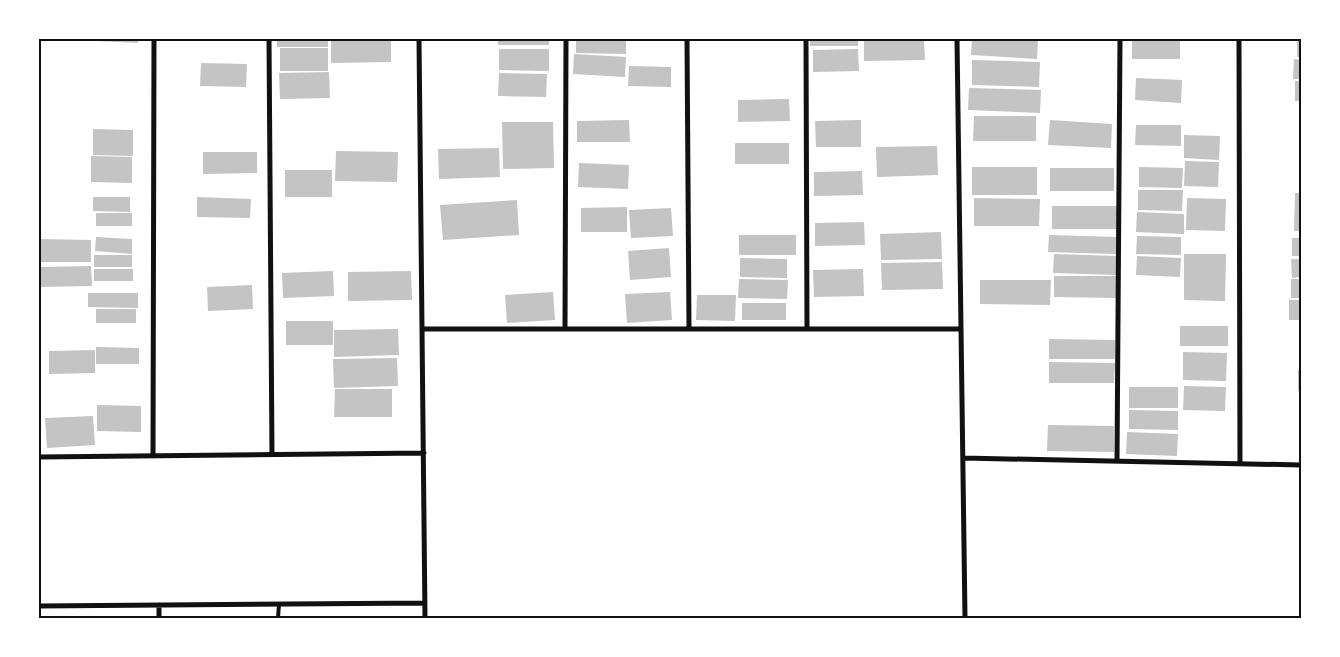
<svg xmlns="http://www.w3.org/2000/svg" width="1340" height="657" font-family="Lato,sans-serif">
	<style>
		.building { fill: #c4c4c4 }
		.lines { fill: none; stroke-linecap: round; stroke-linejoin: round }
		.service { stroke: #111; stroke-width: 4 }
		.minor { stroke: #111; stroke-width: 5 }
		.neatline { fill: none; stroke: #111; stroke-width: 2 }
	</style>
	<rect width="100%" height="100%" fill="#fff"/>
	<path class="building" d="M96 39H138V43L96 41Z
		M277 39H328V47H277Z
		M331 39H391V62L331 63Z
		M498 39H549V45H498Z
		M576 39H626V54L576 53Z
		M810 39H858V46H810Z
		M864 39H924L925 60 864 61Z
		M972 39H1038L1037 59 971 55Z
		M1132 39H1180V59H1132Z
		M1297 39H1301V57H1297Z
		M280 48H328V71H280Z
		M499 49H549V71L499 70Z
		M858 49 859 71 813 72V50Z
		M574 54 626 57 625 77 573 74Z
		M1294 59 1301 60V79H1293Z
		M972 60 1040 62 1039 87 972 85Z
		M201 63 247 64 246 87 200 86Z
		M629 66 671 67V87L628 86Z
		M329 72 330 98 280 99 279 73Z
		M499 73 547 74 546 97 498 96Z
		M1136 78 1182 80 1181 103 1135 100Z
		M1295 81H1301V101H1295Z
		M969 88 1041 90 1040 113 968 110Z
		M789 99 790 121 738 122V100Z
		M974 116H1036V141H973Z
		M629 120 630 142H577V121Z
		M861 120V147H816L815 121Z
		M1050 120 1112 124 1111 148 1048 145Z
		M502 122H553L554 168 503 169Z
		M1136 125H1181V146L1135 145Z
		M93 129 133 130V156L93 155Z
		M1184 135 1220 136 1219 160 1184 158Z
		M735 143H789V164H735Z
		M937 146 938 175 877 177 876 147Z
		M499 148 500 177 439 179 438 149Z
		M336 151 398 152 397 182 335 181Z
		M203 152H257V173L203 174Z
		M91 156 132 157V183L91 182Z
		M1185 161 1219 162 1218 187 1184 186Z
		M579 163 629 165 628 189 578 187Z
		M972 167H1037V195H972Z
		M1139 167 1183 168 1182 188 1139 187Z
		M1050 168H1114V191H1050Z
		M285 170H332V197H285Z
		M862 171 863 195 814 196V172Z
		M1138 190H1183L1182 211 1138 210Z
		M1295 193H1301V231H1294Z
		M93 197H130V212L93 211Z
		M197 197 251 199 250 218 197 217Z
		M974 198 1040 199 1039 226H974Z
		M1187 198 1226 199 1225 231 1186 230Z
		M517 200 519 235 443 240 440 205Z
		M1052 206H1118V229H1052Z
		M627 207V232H581V208Z
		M671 208 673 236 631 238 629 210Z
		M1137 212 1184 214V234L1136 232Z
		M96 213H132V226H96Z
		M864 222 865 245 815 246V223Z
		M941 232 942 259 881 260 880 234Z
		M739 235H796V255H739Z
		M1049 235 1117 237 1116 254 1048 252Z
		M1137 236 1181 237V255L1136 254Z
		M96 237 132 239V254L95 251Z
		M1292 238H1301V256H1292Z
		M39 239 91 240V262H39Z
		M669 248 671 277 630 280 628 251Z
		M1054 254 1116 256V275L1053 273Z
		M1184 254H1226L1225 301 1184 300Z
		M94 255H132V267H94Z
		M1137 256 1181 258 1180 277 1136 275Z
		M740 258 787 259V278L740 277Z
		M1291 259H1301V277L1292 278Z
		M942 262 943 289 882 290 881 263Z
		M91 266 92 286 40 287 39 267Z
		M94 269H133V281H94Z
		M863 269 864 296 814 297 813 270Z
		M333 271 334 296 283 298 282 273Z
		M411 271 412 300 348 301V272Z
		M1054 276H1116V298L1054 297Z
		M739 279 788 280 787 299 738 298Z
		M1291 279H1301V298H1291Z
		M980 280H1051L1050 305 980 304Z
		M252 285 253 309 208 311 207 287Z
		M553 292 555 320 507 323 505 295Z
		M670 292 672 320 627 323 625 294Z
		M88 293H138V308L88 307Z
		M697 295H736L735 321 696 320Z
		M1289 300H1301V320H1289Z
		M742 303H786V320H742Z
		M96 309H136V323H96Z
		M286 321H333V345H286Z
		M1180 326H1228V346H1180Z
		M398 329 399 355 334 357V330Z
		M1049 339 1115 340V359H1049Z
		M1299 346H1301V365H1299Z
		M96 347 139 348V364H96Z
		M95 350V373L49 374V351Z
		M1183 352 1227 353 1226 381 1183 380Z
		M397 358 398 386 334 388 333 359Z
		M1049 362 1115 363 1114 383H1049Z
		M1298 370H1301V391H1298Z
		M1184 386 1226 387 1225 411 1183 410Z
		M1129 387H1178V408H1129Z
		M335 389H392V417H334Z
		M97 405 141 406V432L97 431Z
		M1129 410 1178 411V430L1129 429Z
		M93 416 95 445 47 448 45 418Z
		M1048 425 1114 426V452L1047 451Z
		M1127 432 1178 434 1177 456 1126 454Z"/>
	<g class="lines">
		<path class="service" d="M278 618 279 604"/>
		<path class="minor" d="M269 39 272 454
			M419 39 425 618
			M687 39 689 329
			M806 39 807 329
			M957 39 965 618
			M1239 39 1240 464
			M422 329H961
			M565 329 566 39
			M153 456 154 39
			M39 457 424 453
			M963 458 1301 465
			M1117 461 1120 39
			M159 605V618
			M39 606 425 603"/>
	</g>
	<rect width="1340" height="657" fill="none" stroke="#ffffff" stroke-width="80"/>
	<rect x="40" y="40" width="1260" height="577" class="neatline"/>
</svg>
